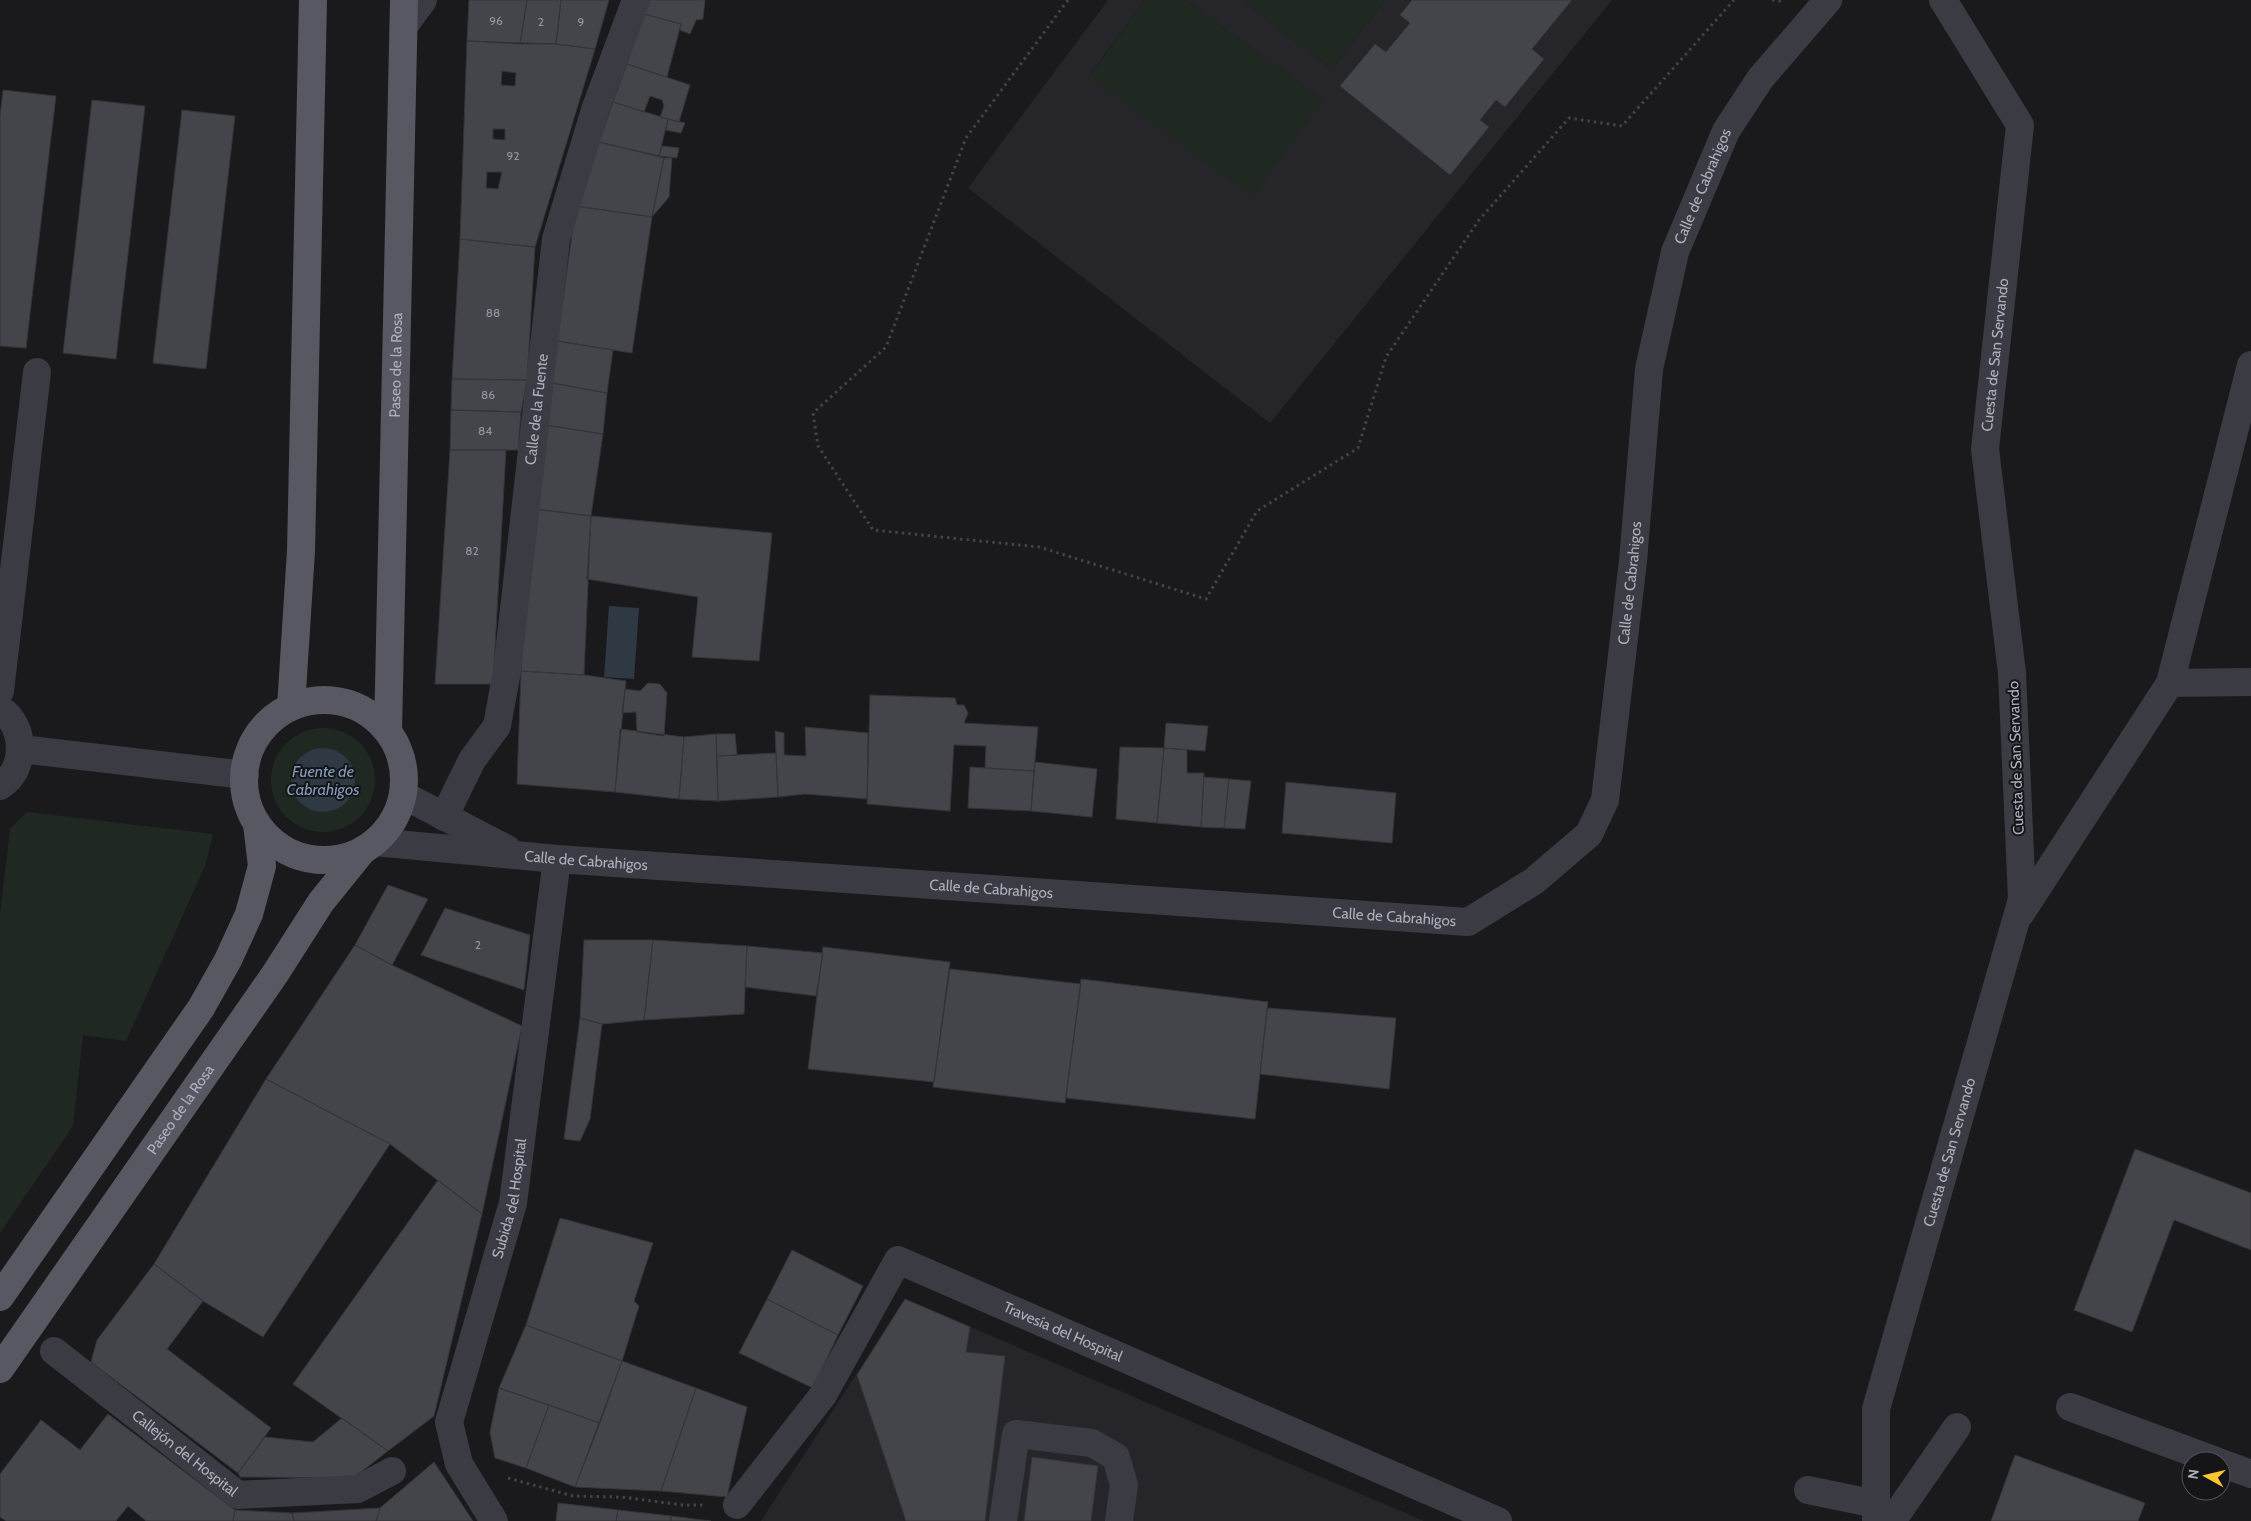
<svg xmlns="http://www.w3.org/2000/svg" width="2251" height="1521" font-family="Cabin,sans-serif">
	<style>
		.built { fill: #26262a }
		.green { fill: #1f2921 }
		.water { fill: #2e3943 }
		.building { fill: #44454a; stroke: #343439; fill-rule: evenodd }
		.lines { fill: none; stroke-linecap: round; stroke-linejoin: round }
		.path { stroke: #41434a; stroke-width: 3; stroke-dasharray: 2.5 4; stroke-linecap: butt }
		.minor { stroke: #3b3c43; stroke-width: 28 }
		.major { stroke: #575862; stroke-width: 28 }
		.labels { text-anchor: middle; stroke-width: 4; stroke-linejoin: round; paint-order: stroke }
		.number-label { font-size: 12px; fill: #9295a1 }
		.street-label { font-size: 15px; fill: #acb0be; stroke: #151518 }
		.water-label { font-size: 16px; font-style: italic; fill: #809cbb; stroke: #151518 }
	</style>
	<rect width="100%" height="100%" fill="#1a1a1d"/>
	<path class="built" d="M1108 0H1145L1089 76 1323 101 1186 0H1242L1332 69 1385 0H1412L1400 15 1410 23 1386 52 1375 44 1341 86 1450 175 1489 127 1480 120 1496 100 1505 107 1544 59 1532 49 1572 0H1612L1270 423 968 188Z
		M905 1299 1424 1521H761Z"/>
	<path class="green" d="M1145 0H1186L1323 101 1253 197 1089 77Z
		M1242 0H1385L1332 69Z
		M271 780a52 52 0 1 1 104 0a52 52 0 1 1-104 0Z
		M27 812 213 834 205 866 126 1041 83 1035 73 1126 0 1233V914L10 829Z"/>
	<path class="water" d="M609 606 639 608 634 679 604 677Z
		M291 780a32 32 0 1 1 64 0a32 32 0 1 1-64 0Z"/>
	<path class="building" d="M469 0H527L520 44 467 41Z
		M527 0H561L556 44H520Z
		M561 0H609L595 49 556 44Z
		M649 0H705L703 19 696 20 690 34 680 30 681 24 644 14Z
		M1412 0H1572L1532 49 1544 59 1505 107 1496 100 1480 120 1489 127 1450 175 1340 86 1375 44 1386 52 1410 23 1400 15Z
		M644 14 681 24 667 77 627 64Z
		M467 41 556 44 595 49 535 247 460 239ZM502 71 516 73 515 86 501 85ZM493 129H505V140L493 139ZM487 172H502L498 189 486 188Z
		M627 64 690 85 679 122 660 117 664 106 662 100 650 96 644 112 613 102Z
		M3 90 56 96 26 348 0 346V117Z
		M92 100 145 106 116 359 63 353Z
		M613 102 668 119 659 156 599 142Z
		M182 110 235 116 206 369 153 363Z
		M668 119 685 123 681 133 666 130Z
		M599 142 664 158 652 217 576 206Z
		M662 146 679 148 677 158 659 156Z
		M664 158H672L669 197 652 217Z
		M576 206 652 217 632 353 557 341Z
		M460 239 535 247 527 380 452 379Z
		M557 341 613 350 607 393 552 383Z
		M452 379 527 380 521 412 451 410Z
		M552 383 607 393 603 434 546 425Z
		M451 410 521 412 518 450H450Z
		M546 425 603 434 591 516 535 509Z
		M450 450H506L493 684H435Z
		M535 509 591 516 584 675 521 671 528 563Z
		M591 516 772 533 759 661 692 657 698 597 587 579Z
		M521 671 584 675 626 681 615 792 517 784Z
		M648 683 660 684 667 693 664 736 637 732 636 712 622 713 625 689 640 691Z
		M870 695 955 698 957 705H964L968 713 964 723 1038 727 1034 771 985 768 986 746 954 745 950 811 867 804Z
		M1166 723 1208 726 1205 751 1164 748Z
		M805 727 868 733 867 799 805 794 778 797 775 731 784 733V755L806 756Z
		M620 729 684 737 679 799 615 792Z
		M716 734 718 801 679 799 684 737Z
		M716 734H735L737 755 717 756Z
		M1120 747 1164 748 1157 823 1116 819Z
		M1164 748 1187 750V773H1204L1201 827 1157 823Z
		M776 753 778 797 718 801 717 756Z
		M1035 762 1097 769 1092 817 1031 811Z
		M970 767 1034 771 1031 811 968 808Z
		M1204 777 1229 779 1224 828 1201 827Z
		M1229 779 1251 781 1245 829 1224 828Z
		M1286 782 1396 793 1392 843 1282 833Z
		M388 885 428 899 392 965 355 945Z
		M445 908 530 935 524 990 421 955Z
		M584 940H653L644 1020 602 1024 580 1018Z
		M653 940 747 946 744 1014 644 1020Z
		M355 945 392 965 522 1026 482 1214 390 1144 266 1079Z
		M747 946 823 953 816 996 745 987Z
		M823 947 950 962 934 1082 808 1069Z
		M950 969 1081 984 1065 1103 933 1087Z
		M1081 979 1268 1002 1255 1119 1066 1098Z
		M1267 1008 1396 1018 1389 1089 1260 1074Z
		M580 1018 602 1024 590 1119 580 1141 564 1139Z
		M266 1079 390 1144 263 1337 203 1301 154 1264Z
		M2135 1149 2251 1193V1250L2174 1220 2132 1332 2074 1310Z
		M438 1180 482 1214 434 1416 388 1451 293 1384Z
		M560 1218 653 1243 634 1301 639 1306 622 1361 526 1325Z
		M792 1250 863 1286 838 1335 767 1299Z
		M154 1264 203 1301 167 1349 271 1428 238 1473 91 1362 97 1340Z
		M767 1299 838 1335 813 1388 739 1353Z
		M905 1299 970 1327 966 1352 1005 1356 985 1521H906L857 1375Z
		M526 1325 622 1361 600 1423 499 1388Z
		M622 1361 696 1388 661 1491 575 1487Z
		M499 1388 549 1405 526 1468 495 1458 490 1432Z
		M696 1388 747 1407 727 1497 661 1491Z
		M549 1405 600 1423 575 1487 526 1468Z
		M108 1414 235 1510 233 1521H146L128 1506 116 1521H6L0 1517V1474L41 1420 80 1450Z
		M342 1418 388 1451 353 1478 240 1477 238 1473 265 1437 313 1442Z
		M2015 1455 2145 1503 2138 1521H1991Z
		M1032 1457 1098 1466 1091 1521H1024Z
		M434 1462 473 1521H376L380 1508Z
		M558 1503 618 1510 616 1521H556Z
		M380 1508 376 1521H294L292 1513Z
		M235 1510 292 1513 294 1521H233Z
		M618 1510 671 1516V1521H616Z
		M671 1516 711 1521H671Z"/>
	<g class="lines">
		<path class="path" d="M1068 0 966 138 886 347 813 413 818 446 873 530 1039 547 1206 599 1257 511 1358 448 1386 357 1479 220 1569 118 1622 126 1734 0
			M1772 0 1782 1
			M508 1478 573 1496 621 1497 683 1505H704"/>
		<g class="minor">
			<path d="M404 26 423 0"/>
			<path d="M2170 683 2251 682"/>
			<path d="M0 691 37 372"/>
			<path d="M0 709C26 726 27 769 0 786"/>
			<path d="M21 749 245 775"/>
			<path d="M403 795 507 849"/>
			<path id="s1" d="M444 817 472 760 497 726 507 671 556 239 595 110 636 0"/>
			<path id="s2" d="M375 842 557 859 1468 922 1534 881 1589 834 1605 800 1633 561 1649 369 1675 252 1726 131 1760 79 1828 0"/>
			<path d="M2021 913 2170 683 2251 365"/>
			<path id="s3" d="M54 1351 238 1495 358 1489 392 1471"/>
			<path d="M2070 1407 2216 1461"/>
			<path d="M2221 1463 2251 1474"/>
			<path d="M1808 1490 1876 1504"/>
			<path id="s4" d="M737 1505 823 1395 898 1260 1498 1521"/>
			<path id="s5" d="M494 1521 459 1464 449 1422 513 1203 557 859"/>
			<path d="M1003 1521 1016 1434 1092 1443 1116 1457 1124 1485 1119 1521"/>
			<path id="s6" d="M1876 1521V1409L2022 899 2012 673 1985 449 2020 125 1943 0"/>
			<path d="M1892 1521 1957 1427"/>
		</g>
		<g class="major">
			<circle cx="324" cy="780" r="80"/>
			<path d="M291 707 301 551 313 0"/>
			<path id="s7" d="M388 731 404 0"/>
			<path d="M0 1297 201 1008 228 960 249 914 262 866 257 824"/>
			<path id="s8" d="M0 1369 275 974 321 902 363 850"/>
		</g>
	</g>
	<g class="labels">
		<g class="number-label">
			<text x="496" y="25">96</text>
			<text x="541" y="26">2</text>
			<text x="581" y="26">9</text>
			<text x="513" y="160">92</text>
			<text x="493" y="317">88</text>
			<text x="488" y="399">86</text>
			<text x="485" y="435">84</text>
			<text x="472" y="555">82</text>
			<text x="478" y="949">2</text>
		</g>
		<g class="street-label">
			<text dy="5" stroke="none"><textPath href="#s2" startOffset="1908">Calle de Cabrahigos</textPath></text>
			<text dy="5" stroke="none"><textPath href="#s6" startOffset="1189">Cuesta de San Servando</textPath></text>
			<text dy="5" stroke="none"><textPath href="#s7" startOffset="366">Paseo de la Rosa</textPath></text>
			<text dy="5" stroke="none"><textPath href="#s1" startOffset="425">Calle de la Fuente</textPath></text>
			<text dy="5" stroke="none"><textPath href="#s2" startOffset="1502">Calle de Cabrahigos</textPath></text>
			<text transform="translate(2016 758) rotate(-92)" y="5">Cuesta de San Servando</text>
			<text dy="5" stroke="none"><textPath href="#s2" startOffset="212">Calle de Cabrahigos</textPath></text>
			<text dy="5" stroke="none"><textPath href="#s2" startOffset="618">Calle de Cabrahigos</textPath></text>
			<text dy="5" stroke="none"><textPath href="#s2" startOffset="1022">Calle de Cabrahigos</textPath></text>
			<text dy="5" stroke="none"><textPath href="#s8" startOffset="316">Paseo de la Rosa</textPath></text>
			<text dy="5" stroke="none"><textPath href="#s6" startOffset="379">Cuesta de San Servando</textPath></text>
			<text dy="5" stroke="none"><textPath href="#s5" startOffset="342">Subida del Hospital</textPath></text>
			<text dy="5" stroke="none"><textPath href="#s4" startOffset="474">Travesía del Hospital</textPath></text>
			<text dy="5" stroke="none"><textPath href="#s3" startOffset="166">Callejón del Hospital</textPath></text>
		</g>
		<g class="water-label">
			<text x="323" y="777">Fuente de<tspan x="323" dy="18">Cabrahigos</tspan></text>
		</g>
	</g>
	<g transform="translate(2206 1476) rotate(278)"><circle r="24" fill="#151518" stroke="#51535a"/>
	<path d="M0-4L9 19L0 12L-9 19Z" fill="#ffc630"/>
	<text y="-8" font-size="14" font-weight="bold" text-anchor="middle" fill="#acb0be">N</text>
	</g>
</svg>
